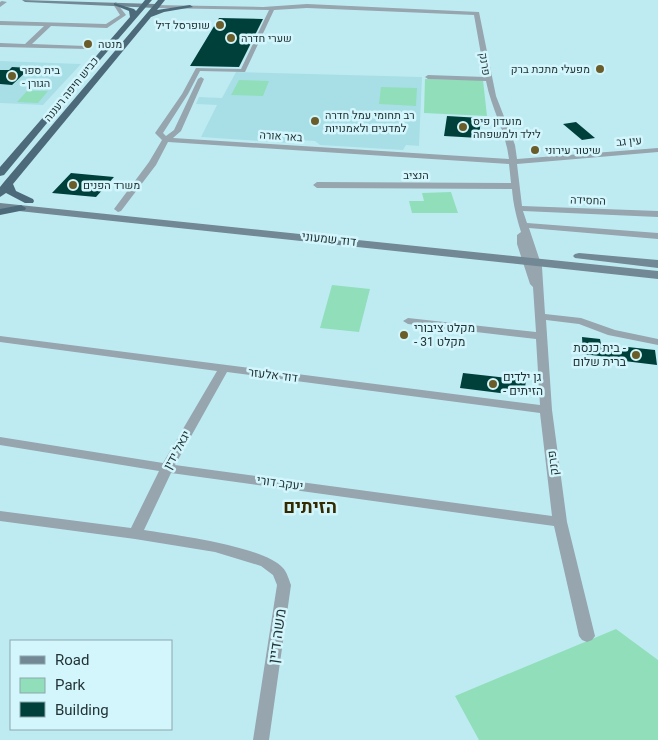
<svg xmlns="http://www.w3.org/2000/svg" width="658" height="740" font-family="Roboto,Heebo,sans-serif">
	<style>
		.built { fill: #a8dfe7 }
		.green { fill: #90deba }
		.building { fill: #00403b }
		.lines { fill: none; stroke-linecap: round; stroke-linejoin: round }
		.minor { fill: #96a5ae; fill-rule: evenodd }
		.secondary { fill: #728894; fill-rule: evenodd }
		.trunk { fill: #4c6a7a; fill-rule: evenodd }
		.poi-dot { fill: #6a5d2a; stroke: #d3f6fc; stroke-width: 2 }
		.labels { text-anchor: middle; stroke-width: 5; stroke-linejoin: round; paint-order: stroke }
		.far-poi-label { font-size: 11px; fill: #233437; stroke: #d3f6fc; text-anchor: start }
		.far-street-label { font-size: 11px; fill: #233437; stroke: #d3f6fc }
		.street-label { font-size: 12px; fill: #233437; stroke: #d3f6fc }
		.poi-label { font-size: 12px; fill: #233437; stroke: #d3f6fc; text-anchor: start }
		.near-street-label { font-size: 15px; fill: #233437; stroke: #d3f6fc }
		.district-label { font-size: 18px; font-weight: bold; fill: #342a00; stroke: #d3f6fc }
	</style>
	<rect width="100%" height="100%" fill="#beebf2"/>
	<path class="built" d="M0 61 81 64 43 105 0 103Z
		M236 72 422 77 419 146 406 145 403 150 320 145 315 141 295 140 289 143 201 137 217 105 196 104 199 97 222 98Z"/>
	<path class="green" d="M425 79 483 80 487 116 424 113Z
		M239 80 269 81 263 96 231 95Z
		M381 87 417 88 416 106 379 104Z
		M27 91H48L38 103 17 102Z
		M451 192 458 213H412L409 201H424L422 193Z
		M332 285 370 289 359 332 320 328Z
		M616 629 658 660V740H479L455 696Z"/>
	<path class="building" d="M219 18 263 19 239 67 190 66Z
		M12 67 30 68 12 85 0 84V70H9Z
		M447 116 481 118 479 138 444 136Z
		M576 122 595 138 582 140 563 124Z
		M71 173 114 177 96 197 52 193Z
		M582 337 600 339 601 344 655 350 657 365 616 360V358L583 354Z
		M463 373 526 380 524 396 460 388Z"/>
	<g class="lines">
		<path class="minor" d="M2 1 7 2 0 7V2Z
			M116 2 126 15 107 28 51 26 32 44 86 46 89 48 88 49 0 47V43L25 44 44 26 0 25V21L106 24 120 15 113 4Z
			M307 4 479 12 496 96 515 145 517 159 658 148V152L517 164 522 206 658 211V217L523 211 527 223 658 233V239L529 228 542 267 545 314 581 318 615 330 658 339V345L608 335 579 324 546 320 552 410 567 522 595 636 592 640 587 642 582 640 579 636 554 526 171 473 144 530C175 535 263 546 283 568 287 572 289 580 291 585L269 740H253L277 585 273 575 261 566 215 552 135 539 0 521V511L131 528 159 471 0 445V437L163 463 217 371 0 342V336L540 405 536 339 408 324 403 321 408 318 536 332 533 287 530 284 517 244V235L521 232C517 219 513 204 512 189L317 188 313 185 317 182 511 183 509 164 168 142 156 165 121 211 118 212 114 209 149 162 162 140 155 133 182 94 196 68 241 69 269 10 156 8 154 5 263 7ZM307 8 474 15 485 77 428 75 425 77 428 79 486 81C491 108 506 132 509 159L173 138 181 131 204 79 201 77 198 79 174 130 166 136 163 133 188 94 200 71 245 72 274 10ZM227 372 540 413 552 516 175 465Z"/>
		<path class="secondary" d="M22 0 156 4 159 6 156 8 25 2Z
			M0 203 658 271V279L0 209Z
			M579 253 658 260V268L575 258 573 256 575 254Z"/>
		<path class="trunk" d="M145 0H152L81 82 4 175 0 176V167L130 17 129 11 114 5V3L134 9 136 11Z
			M158 0H165L157 10 190 5 193 7 164 12 151 17 13 184 16 191 33 199 34 201 33 203H25L6 193 0 197V187L4 182Z
			M21 205 26 208 25 210 0 215V209Z"/>
	</g>
	<g class="poi-dot">
		<circle cx="220" cy="25" r="5"/>
		<circle cx="231" cy="38" r="5"/>
		<circle cx="88" cy="44" r="5"/>
		<circle cx="600" cy="69" r="5"/>
		<circle cx="12" cy="76" r="5"/>
		<circle cx="315" cy="121" r="5"/>
		<circle cx="463" cy="127" r="5"/>
		<circle cx="535" cy="150" r="5"/>
		<circle cx="73" cy="185" r="5"/>
		<circle cx="404" cy="335" r="5"/>
		<circle cx="636" cy="355" r="5"/>
		<circle cx="493" cy="384" r="5"/>
	</g>
	<g class="labels">
		<g class="far-poi-label">
			<text x="210" y="29" text-anchor="end">שופרסל דיל</text>
			<text x="241" y="42">שערי חדרה</text>
			<text x="98" y="48">מנטה</text>
			<text x="590" y="73" text-anchor="end">מפעלי מתכת ברק</text>
			<text x="22" y="74">בית ספר<tspan x="22" dy="13">- הגורן</tspan></text>
			<text x="325" y="119">רב תחומי עמל חדרה<tspan x="325" dy="13">למדעים ולאמנויות</tspan></text>
			<text x="473" y="125">מועדון פיס<tspan x="473" dy="13">לילד ולמשפחה</tspan></text>
			<text x="545" y="154">שיטור עירוני</text>
			<text x="83" y="189">משרד הפנים</text>
		</g>
		<g class="far-street-label">
			<text transform="translate(485 64) rotate(81)" y="4">פרנק</text>
			<text transform="translate(71 89) rotate(-51)" y="4">כביש חיפה רעננה</text>
			<text transform="translate(281 136) rotate(4)" y="4">באר אורה</text>
			<text transform="translate(629 141) rotate(-5)" y="4">עין גב</text>
			<text x="416" y="179">הנציב</text>
			<text transform="translate(588 200) rotate(2)" y="4">החסידה</text>
		</g>
		<g class="street-label">
			<text transform="translate(329 239) rotate(6)" y="4">דוד שמעוני</text>
			<text transform="translate(273 375) rotate(7)" y="4">דוד אלעזר</text>
			<text transform="translate(177 450) rotate(-61)" y="4">יגאל ידין</text>
			<text transform="translate(553 463) rotate(-97)" y="4">פרנק</text>
			<text transform="translate(280 483) rotate(8)" y="4">יעקב דורי</text>
		</g>
		<g class="poi-label">
			<text x="414" y="332">מקלט ציבורי<tspan x="414" dy="14">- מקלט 31</tspan></text>
			<text x="626" y="352" text-anchor="end">בית כנסת -<tspan x="626" dy="14">ברית שלום</tspan></text>
			<text x="503" y="381">גן ילדים<tspan x="503" dy="14">- הזיתים</tspan></text>
		</g>
		<g class="near-street-label">
			<text transform="translate(277 636) rotate(-82)" y="5">משה דיין</text>
		</g>
		<g class="district-label">
			<text x="310" y="513">הזיתים</text>
		</g>
	</g>
	<rect x="10" y="640" width="162" height="90" fill="#d3f6fc" stroke="#8da8ad"/>
	<rect x="20" y="656" width="25" height="8" fill="#728894" stroke="#8da8ad"/>
	<text x="55" y="665" font-size="15" fill="#233437">Road</text>
	<rect x="20" y="678" width="25" height="15" fill="#90deba" stroke="#8da8ad"/>
	<text x="55" y="690" font-size="15" fill="#233437">Park</text>
	<rect x="20" y="702" width="25" height="15" fill="#00403b" stroke="#8da8ad"/>
	<text x="55" y="715" font-size="15" fill="#233437">Building</text>
</svg>
